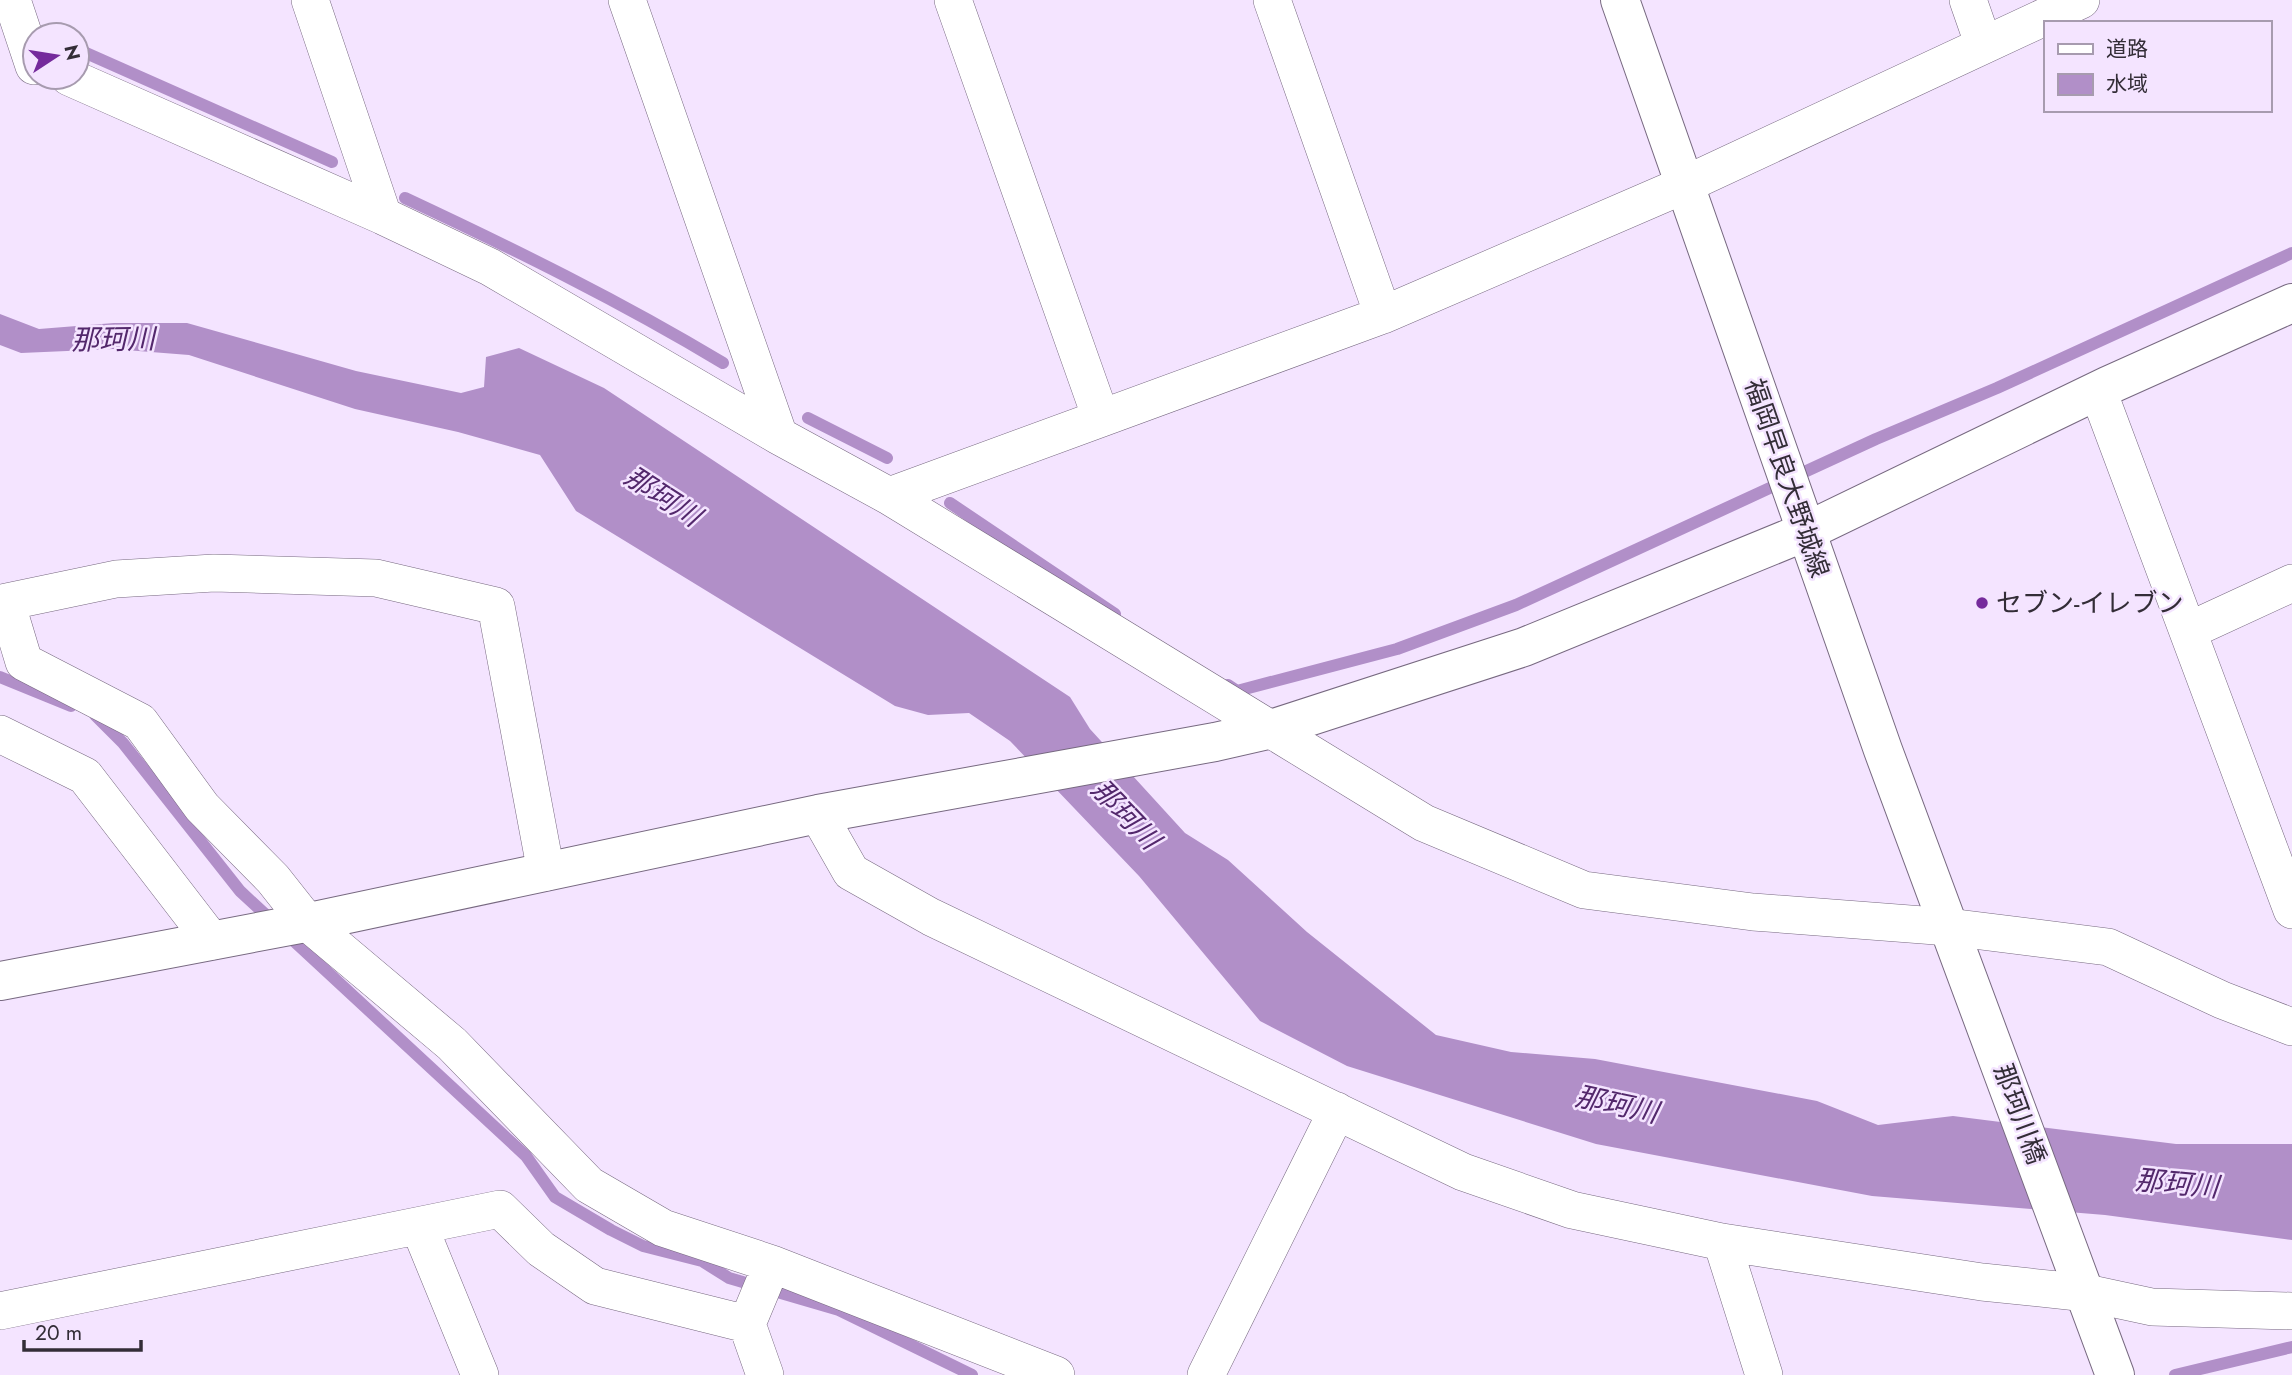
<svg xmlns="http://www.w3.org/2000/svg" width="2292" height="1375" font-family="Jost,'Noto Sans JP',sans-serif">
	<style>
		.water { fill: #b18fc8 }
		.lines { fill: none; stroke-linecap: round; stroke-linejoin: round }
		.stream { stroke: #b18fc8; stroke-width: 12 }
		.minor-casing { stroke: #776980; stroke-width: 38 }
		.tertiary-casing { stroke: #776980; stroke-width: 40 }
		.primary-casing { stroke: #776980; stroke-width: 40 }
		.minor { stroke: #fff; stroke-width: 37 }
		.tertiary { stroke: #fff; stroke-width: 38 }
		.primary { stroke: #fff; stroke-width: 38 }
		.poi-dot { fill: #752a9c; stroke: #f4e4ff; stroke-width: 2.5 }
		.labels { text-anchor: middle; stroke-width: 5; stroke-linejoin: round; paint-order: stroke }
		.street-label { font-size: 26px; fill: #332d37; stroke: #f4e4ff }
		.poi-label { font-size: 26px; fill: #332d37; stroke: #f4e4ff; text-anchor: start }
		.water-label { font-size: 28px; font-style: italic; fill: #53286c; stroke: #f4e4ff }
	</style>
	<rect width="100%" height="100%" fill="#f4e4ff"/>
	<path class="water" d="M0 314 39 329 114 323H187L356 371 461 393 484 387 486 357 519 348 604 388 1070 697 1090 729 1185 833 1228 860 1307 932 1436 1035 1511 1052 1595 1059 1817 1101 1878 1125 1953 1116 2176 1144H2292V1240L2105 1215 1872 1196 1596 1144 1347 1066 1260 1021 1139 876 1010 741 969 713 928 715 895 706 576 511 540 455 458 432 355 409 189 355 113 349 21 353 0 345Z"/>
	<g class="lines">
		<path class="stream" d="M77 49 332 162
			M405 198C514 249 620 301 723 363
			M808 418 887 458
			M950 503 1115 614
			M0 677 71 706
			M1228 685 1237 691 1397 649 1516 605 1876 439 1997 388 2292 253
			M95 715 123 743 240 891 526 1156 555 1197 611 1230 643 1246 702 1261 729 1278 839 1310 972 1375
			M2175 1375 2292 1347"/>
		<defs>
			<path id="minor" d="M12 0 34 66
				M310 0 383 216
				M627 0 779 436
				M953 0 1101 418
				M1272 0 1383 315
				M1968 0 1983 43
				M69 77 383 216 490 267 779 436 889 496 1424 823 1584 890 1753 912 1949 927 2108 947 2222 1000 2292 1027
				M2098 391 2292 910
				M889 496 1383 315 1684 185 2081 0
				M2188 631 2292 583
				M0 734 85 776 212 941
				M818 814 851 872 931 917 1463 1172 1572 1210 1722 1242 1982 1282 2087 1293 2152 1307 2292 1311
				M546 872 496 606 376 578 214 573 116 579 6 602 24 662 140 722 202 807 273 879 307 922 452 1044 589 1185 663 1228 772 1264 1056 1375
				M419 1226 480 1375
				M1722 1242 1764 1375
				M0 1311 500 1209 541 1249 595 1286 747 1324 765 1375
				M747 1324 772 1264
				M1206 1375 1337 1111"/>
			<path id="tertiary" d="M0 981 305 923 818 814 1215 742 1268 730 1524 647 1805 532 2107 386 2292 303"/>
			<path id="primary" d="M1620 0 1883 750 2115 1375"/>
		</defs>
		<use href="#minor" class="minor-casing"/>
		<use href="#tertiary" class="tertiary-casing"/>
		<use href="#primary" class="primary-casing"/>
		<use href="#minor" class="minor"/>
		<use href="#tertiary" class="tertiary"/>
		<use href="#primary" class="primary"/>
	</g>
	<circle class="poi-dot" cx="1982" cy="603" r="7"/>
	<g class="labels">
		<g class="street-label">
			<text transform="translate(1787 478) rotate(71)" y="9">福岡早良大野城線</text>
			<text transform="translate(2020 1114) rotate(70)" y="9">那珂川橋</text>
		</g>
		<g class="poi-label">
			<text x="1996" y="612">セブン-イレブン</text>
		</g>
		<g class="water-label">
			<text transform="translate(113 339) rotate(-1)" y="10">那珂川</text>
			<text transform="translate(663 496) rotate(33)" y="10">那珂川</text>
			<text transform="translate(1126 814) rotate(46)" y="10">那珂川</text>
			<text transform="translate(1617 1104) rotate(12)" y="10">那珂川</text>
			<text transform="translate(2177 1183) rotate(5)" y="10">那珂川</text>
		</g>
	</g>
	<rect x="2044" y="21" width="228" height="91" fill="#f4e4ff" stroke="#a79baf" stroke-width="2"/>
	<rect x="2058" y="44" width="35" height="10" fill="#ffffff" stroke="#a79baf" stroke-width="2"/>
	<text x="2106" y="56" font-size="21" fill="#332d37">道路</text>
	<rect x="2058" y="74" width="35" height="21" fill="#b18fc8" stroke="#a79baf" stroke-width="2"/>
	<text x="2106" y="91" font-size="21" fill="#332d37">水域</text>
	<g transform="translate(56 56) rotate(78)"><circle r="33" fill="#f4e4ff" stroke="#a79baf" stroke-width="2"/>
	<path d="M0-5L12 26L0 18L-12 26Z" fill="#752a9c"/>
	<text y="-10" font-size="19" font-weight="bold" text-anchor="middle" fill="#332d37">N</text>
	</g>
	<path d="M24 1340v10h117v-10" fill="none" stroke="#332d37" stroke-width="3.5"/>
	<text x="35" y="1340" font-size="21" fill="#332d37" stroke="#f4e4ff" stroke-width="5" paint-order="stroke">20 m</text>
</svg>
